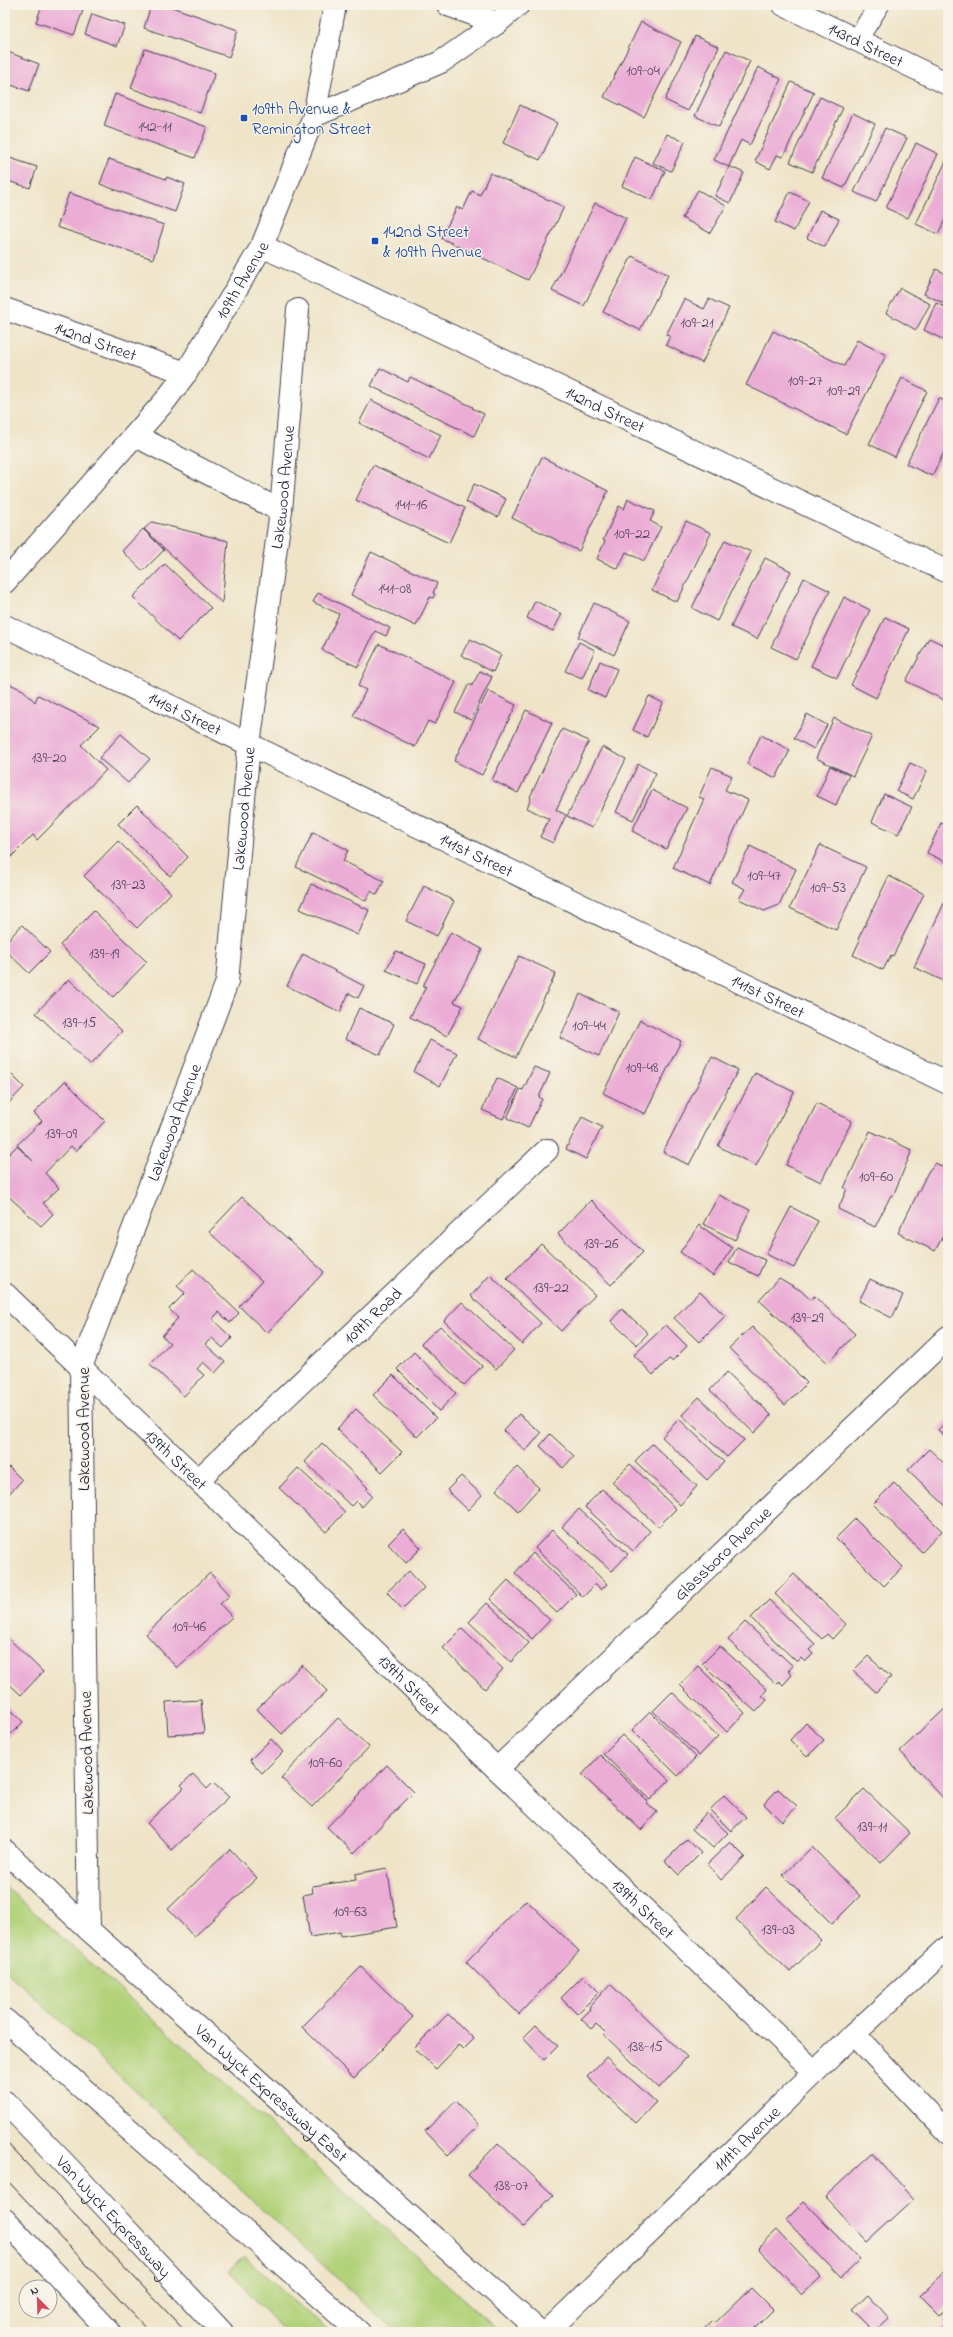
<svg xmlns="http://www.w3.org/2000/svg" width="953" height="2337" font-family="'Indie Flower',sans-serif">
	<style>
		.green { fill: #b2d27a; stroke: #6a7a5a }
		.building { fill: #ebadd6 }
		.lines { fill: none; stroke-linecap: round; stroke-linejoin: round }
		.service-casing { stroke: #413f50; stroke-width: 22 }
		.minor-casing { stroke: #413f50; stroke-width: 24 }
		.secondary-casing { stroke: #413f50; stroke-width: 24 }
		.motorway-casing { stroke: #413f50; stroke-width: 24 }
		.service { stroke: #fff; stroke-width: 20 }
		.minor { stroke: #fff; stroke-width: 22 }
		.secondary { stroke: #fff; stroke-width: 22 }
		.motorway { stroke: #fff; stroke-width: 22 }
		.tram { stroke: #22223b; stroke-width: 1 }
		.transit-dot { fill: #1a4fb4; stroke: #f7f3e8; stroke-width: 1.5 }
		.labels { text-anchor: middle; stroke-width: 3; stroke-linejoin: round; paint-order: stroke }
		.number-label { font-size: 15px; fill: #544562 }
		.street-label { font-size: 17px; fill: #22223b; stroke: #f7f3e8 }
		.transit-label { font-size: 17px; fill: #164399; stroke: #f7f3e8; text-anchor: start }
	</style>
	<rect width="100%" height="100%" fill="#f7f3e8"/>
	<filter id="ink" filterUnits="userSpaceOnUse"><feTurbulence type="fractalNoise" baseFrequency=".025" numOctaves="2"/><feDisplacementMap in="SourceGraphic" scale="8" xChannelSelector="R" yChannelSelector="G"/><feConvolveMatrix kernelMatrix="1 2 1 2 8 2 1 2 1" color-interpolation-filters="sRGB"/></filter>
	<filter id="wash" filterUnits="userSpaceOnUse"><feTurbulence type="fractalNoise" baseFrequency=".012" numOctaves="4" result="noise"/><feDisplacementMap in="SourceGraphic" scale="16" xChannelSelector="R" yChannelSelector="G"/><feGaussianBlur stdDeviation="0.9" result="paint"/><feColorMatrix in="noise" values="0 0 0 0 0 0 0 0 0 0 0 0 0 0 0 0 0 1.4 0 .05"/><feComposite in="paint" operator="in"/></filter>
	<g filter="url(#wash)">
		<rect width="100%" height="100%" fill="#efe4c8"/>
		<path class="green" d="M5 1886 500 2332H395L5 1970Z
			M244 2256 299 2306 333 2332H285L229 2271Z"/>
		<g id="blocks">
			<path class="building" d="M42 5H85L74 35 36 22Z
				M151 5H166L238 30 229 57 144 28Z
				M92 14 125 25 117 46 85 34Z
				M641 22 681 42 644 117 604 97Z
				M695 36 719 47 688 111 665 100Z
				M145 49 215 73 200 113 131 88Z
				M726 50 750 61 719 127 695 116Z
				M8 52 39 64 29 91 5 83V59Z
				M758 67 781 79 750 145 741 140 729 166 744 173 730 203 715 196 729 167 714 160Z
				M791 82 814 92 783 157 777 155 770 169 755 161Z
				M115 94 207 127 195 158 104 126Z
				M820 97 843 108 812 172 790 162Z
				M520 105 557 123 540 160 503 143Z
				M853 113 875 124 844 188 822 178Z
				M885 128 907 138 876 202 854 192Z
				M667 134 685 142 671 171 653 163Z
				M916 143 938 154 908 218 886 208Z
				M7 157 37 167 30 188 5 180Z
				M635 157 665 171 652 200 622 186Z
				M109 159 166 179 167 177 185 184 175 212 100 184Z
				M947 159 948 213 938 234 916 224Z
				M490 173 564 207 528 280 441 238 457 207 463 210 472 191 480 195Z
				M698 190 726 206 710 233 682 218Z
				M790 192 809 201 794 231 775 222Z
				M69 193 164 225 153 259 57 227Z
				M595 203 626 218 584 306 552 291Z
				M820 210 839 219 825 247 807 238Z
				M632 256 668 275 640 330 603 312Z
				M936 269 948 275V305L924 294Z
				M900 288 930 304 916 330 886 313Z
				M684 299 704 309 709 299 729 308 702 363 666 345 670 336 666 335Z
				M936 303 948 308V342L924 330Z
				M773 331 844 366 857 340 886 355 846 434 746 385Z
				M380 368 408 382 410 377 473 407 472 408 484 414 474 436 371 386Z
				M902 378 927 391 895 457 869 444Z
				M939 398 948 403V444L932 476 906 464Z
				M371 400 441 435 429 459 359 423Z
				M542 457 608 491 579 551 512 518Z
				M373 465 465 508 449 543 356 500Z
				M474 484 506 499 498 517 466 502Z
				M628 499 655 511 650 521 661 527 644 561 626 552 618 569 597 559 605 541 603 540 619 506 624 509Z
				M686 521 711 533 677 602 652 590Z
				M152 522 228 541 222 603 144 529Z
				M143 529 164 550 143 571 122 551Z
				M725 540 751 552 717 621 692 608Z
				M371 552 437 583 433 593 435 594 433 598 430 597 416 626 351 595Z
				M765 558 791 571 757 639 731 627Z
				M165 564 211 608 178 641 133 597Z
				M804 578 830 591 796 659 771 647Z
				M318 593 390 628 386 636 375 631 358 667 322 650 339 614 313 602Z
				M844 597 870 610 837 678 811 666Z
				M535 601 562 614 553 631 527 618Z
				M594 603 630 621 614 655 578 637Z
				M885 617 909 629 876 698 851 685Z
				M929 638 948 647V702L906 681Z
				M470 639 501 655 493 672 461 655Z
				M579 642 595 650 582 678 565 671Z
				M379 644 456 682 435 724 428 721 415 747 353 716 366 690 358 686Z
				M600 661 617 669 605 698 588 690Z
				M480 671 492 677 471 720 455 712 469 684 472 686Z
				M5 682 23 690 35 702 38 695 100 726 81 745 106 770 37 840 33 835 6 862Z
				M488 691 516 705 482 775 454 761Z
				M649 696 663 703 647 737 633 730Z
				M526 710 552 723 518 793 492 780Z
				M807 714 827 725 814 749 794 738Z
				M834 718 872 736 853 776 816 758Z
				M562 729 589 741 556 810 566 815 553 843 540 837 549 819 527 808 531 798 530 797Z
				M121 734 150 759 128 783 99 758Z
				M761 735 790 750 776 778 747 764Z
				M602 747 626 759 592 828 567 816Z
				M910 763 927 771 913 799 896 791Z
				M638 764 656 773 633 820 616 812Z
				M830 766 849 775 836 805 817 796Z
				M712 767 732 776 725 790 748 800 710 885 673 868 704 799 699 797Z
				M652 790 687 808 666 849 632 831Z
				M884 794 912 807 898 834 872 822Z
				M137 805 188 857 170 876 118 824Z
				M941 823 948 826V863L927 853Z
				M313 832 348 850 343 861 384 881 377 895 371 891 366 901 296 867Z
				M118 841 171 893 137 928 84 876Z
				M820 845 866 867 836 930 790 908Z
				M750 846 796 869 779 905 764 911 739 899 745 889 732 882Z
				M889 876 924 894 893 956 891 955 883 970 853 955 860 940 858 939Z
				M311 884 369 910 358 935 300 909Z
				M424 886 454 901 437 936 406 921Z
				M948 895V983L914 967Z
				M94 911 147 962 113 997 60 945Z
				M22 925 50 952 29 973 5 950V943Z
				M451 932 482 949 454 1002 463 1006 447 1036 410 1017 426 987 423 986Z
				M396 951 426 964 417 984 386 970Z
				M303 954 364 986 358 998 349 993 340 1012 287 986Z
				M519 956 556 973 516 1057 478 1039Z
				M69 979 122 1031 90 1065 36 1013Z
				M580 994 619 1012 599 1056 560 1038Z
				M359 1008 394 1024 380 1055 345 1039Z
				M640 1020 681 1041 645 1114 603 1093Z
				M430 1040 457 1053 440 1086 414 1072Z
				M712 1057 738 1070 689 1165 663 1152Z
				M534 1067 550 1073 539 1097 542 1099 528 1128 507 1118 520 1089 523 1090Z
				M10 1073 24 1087 5 1107V1079Z
				M755 1073 794 1092 756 1166 718 1146Z
				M497 1078 518 1088 503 1119 482 1110Z
				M65 1081 105 1121 76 1151 71 1146 45 1173 59 1188 43 1203 53 1214 41 1226 5 1193V1158L17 1146 33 1161 17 1145 42 1121 34 1113Z
				M817 1103 852 1121 821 1182 786 1165Z
				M582 1117 602 1127 586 1159 566 1149Z
				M870 1131 912 1150 893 1196 891 1195 875 1227 838 1209 847 1189 844 1188Z
				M935 1163 948 1169V1232L944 1234 935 1251 898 1233 928 1172Z
				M719 1195 750 1210 735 1240 703 1224Z
				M242 1197 324 1272 267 1333 239 1306 262 1281 209 1232Z
				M591 1200 643 1252 611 1285 558 1234Z
				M791 1207 818 1221 794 1268 766 1254Z
				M699 1225 732 1248 713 1276 680 1252Z
				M541 1244 595 1295 561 1331 507 1279Z
				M737 1247 765 1260 758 1276 729 1262Z
				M193 1269 239 1313 230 1323 219 1312 212 1319 232 1338 223 1348 212 1338 205 1344 225 1362 215 1373 203 1362 197 1369 204 1375 184 1396 150 1364 170 1343 162 1336 178 1318 169 1309 185 1293 177 1286Z
				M490 1275 541 1323 522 1344 471 1296Z
				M779 1278 800 1290 811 1300 814 1296 855 1334 828 1363 759 1300Z
				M870 1279 903 1295 892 1318 859 1301Z
				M700 1291 725 1316 699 1342 674 1318Z
				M462 1302 514 1350 496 1369 444 1321Z
				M622 1309 648 1333 637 1345 611 1321Z
				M666 1325 687 1346 672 1361 669 1359 653 1375 634 1355Z
				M440 1326 482 1366 464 1385 421 1344Z
				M752 1327 807 1383 785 1405 729 1348Z
				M414 1352 456 1393 439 1411 397 1369Z
				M727 1372 771 1415 754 1433 710 1390Z
				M393 1375 436 1418 417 1437 373 1395Z
				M699 1397 744 1440 727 1457 682 1415Z
				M356 1409 402 1452 382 1472 337 1429Z
				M519 1414 541 1433 526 1451 504 1431Z
				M679 1419 724 1462 707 1480 662 1437Z
				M948 1419V1439L938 1430Z
				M550 1434 574 1456 563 1468 540 1446Z
				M322 1443 368 1488 366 1490 372 1496 362 1507 356 1501 351 1506 305 1462Z
				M652 1444 697 1486 680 1505 635 1461Z
				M929 1449 948 1467V1508L908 1470Z
				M5 1463 22 1480 5 1498Z
				M630 1464 676 1509 658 1527 612 1482Z
				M517 1467 539 1488 518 1511 496 1490Z
				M298 1468 345 1512 326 1532 279 1488Z
				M461 1476 482 1495 468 1510 447 1490Z
				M894 1483 942 1531 922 1552 873 1504Z
				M602 1489 650 1531 633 1551 585 1507Z
				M579 1509 628 1554 612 1571 562 1527Z
				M855 1519 903 1567 884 1586 836 1538Z
				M403 1529 421 1548 406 1563 388 1544Z
				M552 1530 607 1584 601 1590 596 1584 583 1597 535 1548Z
				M533 1553 576 1594 557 1613 515 1573Z
				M409 1571 424 1588 402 1609 387 1592Z
				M210 1573 230 1595 220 1604 232 1617 177 1668 146 1634Z
				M794 1574 846 1624 832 1639 827 1634 822 1639 775 1594Z
				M508 1580 550 1620 532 1639 490 1599Z
				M769 1600 815 1644 809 1650 813 1654 805 1662 801 1658 797 1662 751 1618Z
				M487 1603 529 1643 511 1662 469 1622Z
				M745 1622 793 1666 788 1671 792 1675 783 1685 779 1681 776 1684 728 1640Z
				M462 1629 503 1669 485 1689 443 1648Z
				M5 1635 43 1672 21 1695 5 1680Z
				M720 1646 767 1689 762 1696 767 1700 756 1712 702 1664Z
				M868 1656 891 1677 876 1692 853 1671Z
				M302 1665 327 1691 282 1734 257 1709Z
				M698 1666 745 1713 727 1732 680 1685Z
				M672 1692 718 1736 699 1756 653 1711Z
				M201 1700 204 1733 168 1735 166 1702Z
				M5 1704 23 1722 5 1740Z
				M948 1706V1799L946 1801 900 1751Z
				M650 1712 696 1757 678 1776 632 1730Z
				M338 1718 369 1747 312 1807 281 1778Z
				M806 1723 824 1740 807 1757 790 1740Z
				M622 1735 669 1780 650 1800 603 1754Z
				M271 1739 283 1752 262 1773 250 1760Z
				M600 1755 648 1801 646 1803 657 1812 641 1830 582 1775Z
				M387 1765 414 1792 354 1853 327 1827Z
				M193 1774 207 1789 213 1783 229 1797 172 1850 147 1823 184 1788 181 1785Z
				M778 1789 797 1806 782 1822 764 1804Z
				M864 1789 910 1833 881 1863 835 1818Z
				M724 1795 746 1817 731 1831 710 1810Z
				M706 1813 728 1833 713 1848 692 1829Z
				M687 1839 701 1853 679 1875 665 1861Z
				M730 1842 745 1857 721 1880 707 1864Z
				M812 1847 860 1896 832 1924 783 1875Z
				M230 1849 257 1878 194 1937 168 1909Z
				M387 1868 397 1927 341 1936 340 1932 310 1937 303 1895 313 1893 312 1886 356 1880 355 1874Z
				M766 1887 821 1940 790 1972 736 1919Z
				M526 1900 579 1951 519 2014 466 1962Z
				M361 1967 413 2017 354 2078 302 2027Z
				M583 1976 599 1992 577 2014 561 1998Z
				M610 1984 687 2057 659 2088 603 2034 605 2032 596 2024 592 2029 581 2019 591 2009 589 2007Z
				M448 2014 474 2039 464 2049 459 2045 436 2069 414 2048Z
				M536 2025 558 2046 544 2060 523 2038Z
				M606 2057 656 2102 636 2123 587 2077Z
				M456 2101 479 2125 448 2155 425 2131Z
				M498 2143 553 2195 523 2227 468 2175Z
				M872 2153 914 2199 867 2242 825 2197Z
				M804 2202 860 2260 841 2278 786 2220Z
				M777 2230 821 2277 802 2295 758 2248Z
				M948 2269V2307L939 2315 920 2296Z
				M751 2288 773 2310 751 2332H701L712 2321 715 2323Z
				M868 2295 889 2318 874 2332 852 2310Z
				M948 2318V2332H937L946 2325 943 2322Z"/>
		</g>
	</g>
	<g filter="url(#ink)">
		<use href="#blocks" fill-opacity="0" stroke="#413f50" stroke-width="1"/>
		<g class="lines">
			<defs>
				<path id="service" d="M857 40 879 5"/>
				<g id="minor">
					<path d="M448 5 497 23"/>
					<path id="s1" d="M784 5 948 84"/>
					<path d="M314 116 441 62 497 23 518 5"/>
					<path id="s2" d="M262 246 948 572"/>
					<path id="s3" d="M5 309 186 373"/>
					<path d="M136 436 281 511"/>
					<path id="s4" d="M5 582 165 401 186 373 262 246 314 116 335 5"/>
					<path id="s5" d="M5 626 948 1083"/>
					<path id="s6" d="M5 1294 497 1769 815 2072"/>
					<path id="s7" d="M198 1480 547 1150"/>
					<path id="s8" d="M497 1769 948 1337"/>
					<path id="s9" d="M89 1930 81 1367 227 982 249 745 281 511 298 310"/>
					<path d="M854 2034 948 2133"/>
					<path id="s10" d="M547 2332 854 2034 948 1947"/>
				</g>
				<g id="secondary">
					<path id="s11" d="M5 1851 89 1930 540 2332"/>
				</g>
				<g id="motorway">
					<path d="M5 2020 359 2332"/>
					<path id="s12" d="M5 2102 66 2165 222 2332"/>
					<path d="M5 2220 110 2332"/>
				</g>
			</defs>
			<use href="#service" class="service-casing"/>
			<use href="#minor" class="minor-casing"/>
			<use href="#secondary" class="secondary-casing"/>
			<use href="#motorway" class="motorway-casing"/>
			<use href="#service" class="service"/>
			<use href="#minor" class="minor"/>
			<use href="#secondary" class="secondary"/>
			<use href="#motorway" class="motorway"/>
			<path class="tram" d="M5 2141 186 2332
				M5 2178 150 2332"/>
		</g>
	</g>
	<g class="transit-dot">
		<rect x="240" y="114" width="8" height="8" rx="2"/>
		<rect x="371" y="237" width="8" height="8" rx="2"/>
	</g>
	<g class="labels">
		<g class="number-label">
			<text x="643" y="75">109-04</text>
			<text x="155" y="131">142-11</text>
			<text x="697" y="327">109-21</text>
			<text x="805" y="385">109-27</text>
			<text x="843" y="395">109-29</text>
			<text x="411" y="509">141-16</text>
			<text x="632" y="538">109-22</text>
			<text x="395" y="593">141-08</text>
			<text x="49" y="762">139-20</text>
			<text x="764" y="880">109-47</text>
			<text x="128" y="889">139-23</text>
			<text x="828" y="892">109-53</text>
			<text x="104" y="958">139-19</text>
			<text x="79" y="1027">139-15</text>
			<text x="589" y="1030">109-44</text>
			<text x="642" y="1072">109-48</text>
			<text x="61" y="1138">139-09</text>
			<text x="876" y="1181">109-60</text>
			<text x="601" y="1248">139-26</text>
			<text x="551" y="1292">139-22</text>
			<text x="807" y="1322">139-29</text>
			<text x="189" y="1631">109-46</text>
			<text x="325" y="1767">109-60</text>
			<text x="872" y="1831">139-11</text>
			<text x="350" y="1916">109-63</text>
			<text x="778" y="1934">139-03</text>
			<text x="645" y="2051">138-15</text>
			<text x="511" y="2190">138-07</text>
		</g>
		<g class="street-label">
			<text dy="6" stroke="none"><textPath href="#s1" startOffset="91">143rd Street</textPath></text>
			<text dy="6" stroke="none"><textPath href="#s4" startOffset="385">109th Avenue</textPath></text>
			<text dy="6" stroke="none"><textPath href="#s3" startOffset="96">142nd Street</textPath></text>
			<text dy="6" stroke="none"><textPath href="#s2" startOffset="380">142nd Street</textPath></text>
			<text dy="6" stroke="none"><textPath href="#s9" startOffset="1473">Lakewood Avenue</textPath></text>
			<text dy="6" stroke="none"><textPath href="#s5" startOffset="200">141st Street</textPath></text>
			<text dy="6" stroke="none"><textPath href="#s9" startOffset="1149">Lakewood Avenue</textPath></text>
			<text dy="6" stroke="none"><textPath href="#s5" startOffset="524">141st Street</textPath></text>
			<text dy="6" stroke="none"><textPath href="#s5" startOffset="848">141st Street</textPath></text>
			<text dy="6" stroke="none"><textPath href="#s9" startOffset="825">Lakewood Avenue</textPath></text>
			<text dy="6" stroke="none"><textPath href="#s7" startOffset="240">109th Road</textPath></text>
			<text transform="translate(83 1429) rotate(-90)" y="6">Lakewood Avenue</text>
			<text dy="6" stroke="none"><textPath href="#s6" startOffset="238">139th Street</textPath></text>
			<text dy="6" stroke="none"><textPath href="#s8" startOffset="312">Glassboro Avenue</textPath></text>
			<text dy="6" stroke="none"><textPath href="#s6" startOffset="562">139th Street</textPath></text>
			<text transform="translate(86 1753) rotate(-91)" y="6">Lakewood Avenue</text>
			<text dy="6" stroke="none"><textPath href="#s6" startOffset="886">139th Street</textPath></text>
			<text dy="6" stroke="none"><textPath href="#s11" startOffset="360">Van Wyck Expressway East</textPath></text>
			<text dy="6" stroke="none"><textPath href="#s10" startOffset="278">111th Avenue</textPath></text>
			<text dy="6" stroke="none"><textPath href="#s12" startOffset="158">Van Wyck Expressway</textPath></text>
		</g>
		<g class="transit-label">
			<text x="252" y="114">109th Avenue &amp;<tspan x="252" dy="20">Remington Street</tspan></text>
			<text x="383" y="237">142nd Street<tspan x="383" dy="20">&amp; 109th Avenue</tspan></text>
		</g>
	</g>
	<rect width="953" height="2337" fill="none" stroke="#f7f3e8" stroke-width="20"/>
	<g transform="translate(38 2299) rotate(337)"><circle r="19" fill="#f7f3e8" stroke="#a29fa3"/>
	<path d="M0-3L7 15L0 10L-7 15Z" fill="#d1495b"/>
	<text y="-6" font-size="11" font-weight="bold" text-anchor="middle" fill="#22223b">N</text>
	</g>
</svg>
